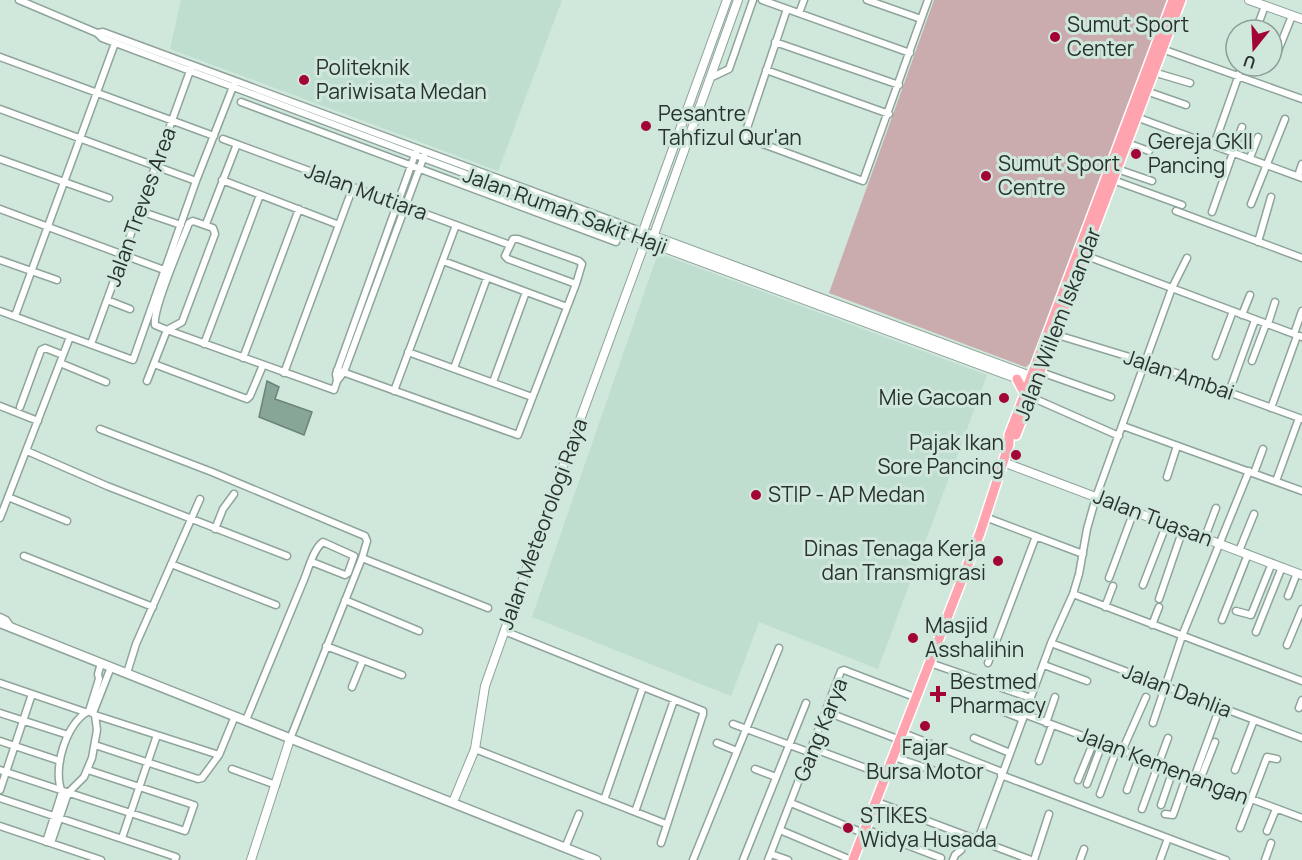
<svg xmlns="http://www.w3.org/2000/svg" width="1302" height="860" font-family="Manrope,sans-serif">
	<style>
		.built { fill: #bfdecf }
		.green { fill: #cbacae }
		.water { fill: #87a697; stroke: #6b8378; stroke-width: 1.5 }
		.lines { fill: none; stroke-linecap: round; stroke-linejoin: round }
		.minor-casing { stroke: #8fa49a; stroke-width: 9 }
		.tertiary-casing { stroke: #8fa49a; stroke-width: 10 }
		.secondary-casing { stroke: #8fa49a; stroke-width: 11 }
		.trunk-casing { stroke: #fff; stroke-width: 12 }
		.minor { stroke: #fff; stroke-width: 6 }
		.tertiary { stroke: #fff; stroke-width: 8 }
		.secondary { stroke: #fff; stroke-width: 8 }
		.trunk { stroke: #ffa4ae; stroke-width: 9 }
		.poi-dot { fill: #a20436; stroke: #d0e7dc; stroke-width: 2 }
		.labels { text-anchor: middle; stroke-width: 6; stroke-linejoin: round; paint-order: stroke }
		.poi-label { font-size: 21px; fill: #29322e; stroke: #d0e7dc; text-anchor: start }
		.street-label { font-size: 21px; fill: #29322e; stroke: #d0e7dc }
	</style>
	<rect width="100%" height="100%" fill="#d0e7dc"/>
	<path class="built" d="M181 0H562L498 171 170 49Z
		M658 253 987 375 878 669 759 622 731 696 532 617Z"/>
	<path class="green" d="M934 0H1169L1030 364 1025 367 829 293Z"/>
	<path class="water" d="M267 381 279 387 275 399 312 412 304 435 259 417Z"/>
	<g class="lines">
		<defs>
			<path id="minor" d="M19 0 97 33
				M762 0 910 53
				M867 0 921 19
				M787 9 744 137 863 181 928 0
				M799 13 804 0
				M1256 30 1265 6
				M775 42 899 85
				M1162 49 1302 99
				M1277 53 1292 16
				M0 57 214 136
				M766 70 889 114
				M1153 72 1190 83
				M710 78 729 69 753 0
				M1146 91 1186 105
				M241 102 616 242 620 231
				M0 109 196 181
				M1136 117 1302 178
				M223 139 510 245
				M1127 143 1149 151
				M1214 145 1242 66
				M1250 158 1258 137
				M0 159 109 198
				M1117 169 1152 181
				M1298 176 1302 164
				M222 180 339 225
				M1113 180 1182 205
				M1251 204 1285 119
				M0 209 164 270
				M140 211 181 225
				M1176 211 1302 258
				M1212 212 1242 127
				M206 224 237 144
				M640 239 102 38 97 33 103 32 643 232
				M1258 242 1271 197
				M1084 255 1302 337
				M0 260 57 280
				M443 261 567 307
				M107 300 130 309
				M0 311 133 360 196 181 234 84
				M1242 315 1250 295
				M15 316 115 43
				M1268 324 1275 302
				M167 330 182 322 215 234 213 228 193 221 189 223C182 242 152 309 155 325L167 330 334 390 337 381 336 374 416 152
				M1054 334 1146 362 1302 419
				M1294 334 1302 311
				M91 344 191 68
				M204 344 260 195
				M408 352 532 397
				M1216 356 1233 311
				M243 358 299 209
				M1252 361 1266 324
				M60 363 106 382
				M154 364 247 399 250 396 263 365
				M454 368 487 278
				M337 370 518 435 576 284 582 264 579 261 518 239H513L505 256 508 259 576 284
				M1038 371 1111 397
				M284 373 353 187
				M147 381 167 330
				M337 381 344 372 424 156
				M493 382 526 292
				M394 391 456 225
				M1229 392 1255 320
				M1031 397 1119 436
				M0 406 38 421
				M20 407 41 350 45 348 63 355
				M1271 408 1297 336
				M1123 426 1302 491
				M100 429 212 472 365 536 367 541 362 558 290 739
				M27 451 107 486 287 556
				M1254 473 1263 449
				M1167 477 1177 446
				M1276 481 1299 418
				M8 497 67 521
				M985 517 1083 554
				M0 518 70 337
				M215 529 223 509 234 494
				M1205 537 1216 508
				M1239 551 1254 514
				M24 556 153 607
				M362 558 488 608
				M171 564 276 605
				M1109 578 1134 511
				M1143 585 1167 523
				M1073 594 1302 681
				M1288 596 1297 573
				M1159 599 1183 529
				M345 600 419 631
				M1105 607 1113 586
				M1236 611 1251 615 1272 563
				M0 617 6 620 11 627
				M1222 620 1248 554
				M1152 625 1159 607
				M504 631 703 711V714L661 843
				M1256 632 1282 567
				M1051 643 1302 738
				M1287 645 1302 609
				M326 646 402 675
				M930 663 1031 698
				M988 663 1036 536
				M1044 665 1087 681
				M127 673 136 644 200 499
				M0 683 85 712
				M352 687 363 660
				M985 704 1022 719
				M1299 708 1302 700
				M89 711 99 679 98 674 101 663
				M0 713 68 735
				M93 713 111 667
				M832 714 900 740
				M1024 714 1302 818
				M95 715 219 755
				M246 720 303 582C308 571 313 549 323 542L354 556 348 573 345 575 312 562
				M1046 723 1055 697
				M1153 723 1182 636 1249 471
				M733 724 811 753
				M903 733 1002 772
				M974 738 1010 753
				M0 741 60 761
				M717 743 737 751
				M95 745 198 779 202 778 219 755 235 716
				M812 748 887 776
				M475 749 666 824
				M1122 751 1146 697
				M894 757 935 771
				M1039 761 1052 725
				M232 769 276 785
				M755 769 776 777
				M0 770 185 831 194 805 88 770
				M1235 770 1254 720
				M1001 775 1226 860
				M1194 778 1220 707
				M1078 780 1094 741
				M1200 780 1215 742
				M1087 784 1102 744
				M0 790 32 694
				M1127 790 1139 757
				M1100 794 1117 749
				M0 798 176 857 175 860
				M604 800 643 687
				M877 802 1031 860
				M791 803 863 833
				M1161 805 1173 770
				M1142 809 1168 738
				M635 812 674 700
				M1165 814 1173 815 1187 775
				M0 826 101 860
				M1240 828 1267 757 1277 759
				M865 829 941 858
				M780 830 851 860
				M1267 831 1276 809
				M122 838 157 735
				M978 840 1051 643 1073 594 1079 574 1087 529 1096 497 1172 288 1187 258
				M46 842 62 792C52 770 66 722 89 711L95 715 97 730 92 758 84 777 68 793 51 843
				M565 848 579 814
				M771 854 788 860
				M693 860 779 648
				M743 860 806 703
				M768 860 841 671 844 670 917 698
				M953 860 955 855 961 850 967 836
				M1034 860 1049 814
				M1080 860 1084 849
				M1160 860 1168 838
				M1265 860 1271 843"/>
			<path id="tertiary" d="M1249 0 1302 19
				M643 232 1036 378
				M642 234 727 0
				M640 239 1021 380
				M1003 462 1302 575
				M453 802 475 749 485 686 566 458 643 248 651 243 738 0
				M251 860 290 739"/>
			<path id="secondary" d="M0 623 596 860"/>
			<path id="trunk" d="M1017 379 1025 394
				M1016 435 1181 0
				M853 860 980 533 1009 444V435L1018 412 1173 0"/>
		</defs>
		<use href="#minor" class="minor-casing"/>
		<use href="#tertiary" class="tertiary-casing"/>
		<use href="#secondary" class="secondary-casing"/>
		<use href="#trunk" class="trunk-casing"/>
		<use href="#minor" class="minor"/>
		<use href="#tertiary" class="tertiary"/>
		<use href="#secondary" class="secondary"/>
		<use href="#trunk" class="trunk"/>
	</g>
	<g class="poi-dot">
		<circle cx="1055" cy="37" r="6"/>
		<circle cx="304" cy="80" r="6"/>
		<circle cx="646" cy="126" r="6"/>
		<circle cx="1136" cy="154" r="6"/>
		<circle cx="986" cy="176" r="6"/>
		<circle cx="1004" cy="398" r="6"/>
		<circle cx="1016" cy="455" r="6"/>
		<circle cx="756" cy="495" r="6"/>
		<circle cx="998" cy="561" r="6"/>
		<circle cx="913" cy="638" r="6"/>
		<path d="M935 685h6v6h6v6h-6v6h-6v-6h-6v-6h6z"/>
		<circle cx="925" cy="726" r="6"/>
		<circle cx="848" cy="828" r="6"/>
	</g>
	<g class="labels">
		<g class="poi-label">
			<text x="1067" y="32">Sumut Sport<tspan x="1067" dy="24">Center</tspan></text>
			<text x="316" y="75">Politeknik<tspan x="316" dy="24">Pariwisata Medan</tspan></text>
			<text x="658" y="121">Pesantre<tspan x="658" dy="24">Tahfizul Qur'an</tspan></text>
			<text x="1148" y="149">Gereja GKII<tspan x="1148" dy="24">Pancing</tspan></text>
			<text x="998" y="171">Sumut Sport<tspan x="998" dy="24">Centre</tspan></text>
			<text x="992" y="405" text-anchor="end">Mie Gacoan</text>
			<text x="1004" y="450" text-anchor="end">Pajak Ikan<tspan x="1004" dy="24">Sore Pancing</tspan></text>
			<text x="768" y="502">STIP - AP Medan</text>
			<text x="986" y="556" text-anchor="end">Dinas Tenaga Kerja<tspan x="986" dy="24">dan Transmigrasi</tspan></text>
			<text x="925" y="633">Masjid<tspan x="925" dy="24">Asshalihin</tspan></text>
			<text x="950" y="689">Bestmed<tspan x="950" dy="24">Pharmacy</tspan></text>
			<text x="925" y="755" text-anchor="middle">Fajar<tspan x="925" dy="24">Bursa Motor</tspan></text>
			<text x="860" y="823">STIKES<tspan x="860" dy="24">Widya Husada</tspan></text>
		</g>
		<g class="street-label">
			<text transform="translate(366 192) rotate(20)" y="7">Jalan Mutiara</text>
			<text transform="translate(141 207) rotate(-70)" y="7">Jalan Treves Area</text>
			<text transform="translate(565 211) rotate(20)" y="7">Jalan Rumah Sakit Haji</text>
			<text transform="translate(1058 324) rotate(-69)" y="7">Jalan Willem Iskandar</text>
			<text transform="translate(1179 375) rotate(19)" y="7">Jalan Ambai</text>
			<text transform="translate(1153 518) rotate(21)" y="7">Jalan Tuasan</text>
			<text transform="translate(543 524) rotate(-70)" y="7">Jalan Meteorologi Raya</text>
			<text transform="translate(1177 691) rotate(21)" y="7">Jalan Dahlia</text>
			<text transform="translate(821 730) rotate(-68)" y="7">Gang Karya</text>
			<text transform="translate(1163 766) rotate(21)" y="7">Jalan Kemenangan</text>
		</g>
	</g>
	<g transform="translate(1254 48) rotate(198)"><circle r="28" fill="#d0e7dc" stroke="#8d9f96" stroke-width="1.5"/>
	<path d="M0-4.5L10 22L0 15L-10 22Z" fill="#a20436"/>
	<text y="-9" font-size="16" font-weight="bold" text-anchor="middle" fill="#29322e">U</text>
	</g>
</svg>
